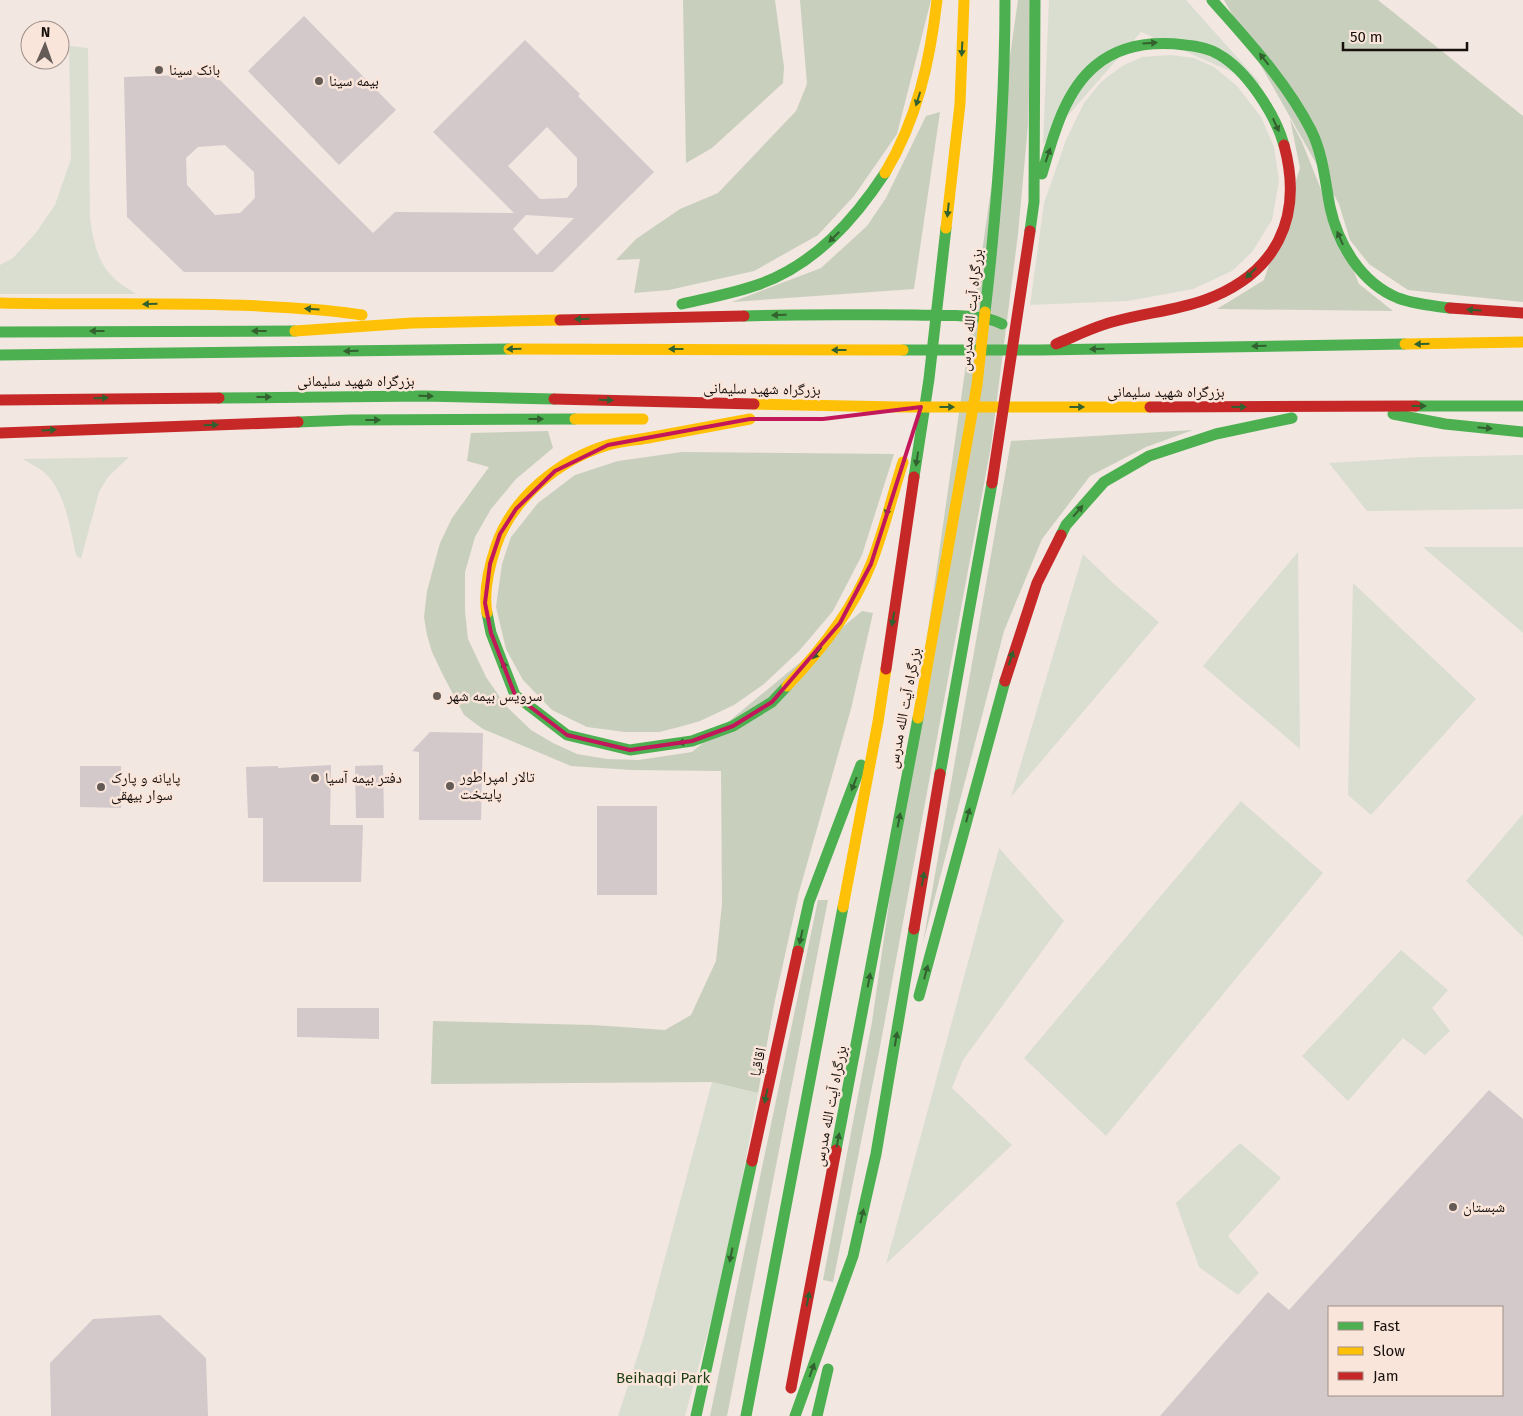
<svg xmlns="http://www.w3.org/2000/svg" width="1523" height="1416" font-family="'Fira Sans','Noto Naskh Arabic',sans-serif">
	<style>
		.green { fill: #daded1 }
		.forest { fill: #c8cfbd }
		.building { fill: #d3c9ca; fill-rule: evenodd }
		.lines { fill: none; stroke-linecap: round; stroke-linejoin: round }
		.fast { stroke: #4caf50; stroke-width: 11 }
		.slow { stroke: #ffc107; stroke-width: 11 }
		.jam { stroke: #c62828; stroke-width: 11 }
		.oneway { fill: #32602e }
		.marked { fill: none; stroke: #c2185b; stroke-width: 4; stroke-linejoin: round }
		.poi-dot { fill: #645b57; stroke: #f9e5da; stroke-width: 2 }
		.labels { text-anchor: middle; stroke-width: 5; stroke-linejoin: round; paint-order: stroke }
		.poi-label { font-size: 15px; fill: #17100d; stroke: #f9e5da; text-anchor: start }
		.street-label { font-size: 15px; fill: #17100d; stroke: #f9e5da }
		.park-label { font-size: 15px; fill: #1e3f16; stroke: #f9e5da }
	</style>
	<rect width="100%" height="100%" fill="#f2e7e1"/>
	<path class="green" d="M1049 0H1186L1262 85 1141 32 1043 144Z
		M69 46 88 48 90 218C93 239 97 262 113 277 119 284 128 288 136 294H0V265L13 258 35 234 55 205 71 159Z
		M1171 55 1194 58 1214 67 1237 86 1261 117 1274 147 1279 181 1272 220 1252 252 1232 271 1193 289 1128 301 1030 305 1044 203 1066 140 1084 103 1101 82 1122 66 1142 57Z
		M1523 455V509L1367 511 1329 463 1422 457Z
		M129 457 108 477 99 492 81 559 76 555C70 528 66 494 46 474 40 468 30 464 23 459Z
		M1423 547H1523V633Z
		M1298 552 1300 749 1203 666Z
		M1083 554 1114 584 1159 622 1011 797Z
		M1353 583 1476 699 1371 815 1348 795Z
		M1241 801 1323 873 1106 1136 1024 1058Z
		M1523 814V937L1466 881Z
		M999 848 1064 921 963 1060 952 1088 1012 1145 886 1264Z
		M1401 950 1448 990 1432 1008 1450 1031 1425 1055 1403 1038 1348 1101 1302 1056Z
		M712 1082 758 1093 726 1266 685 1416H618L644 1336Z
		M1240 1143 1281 1178 1228 1236 1259 1273 1238 1295 1199 1267 1176 1203Z"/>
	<path class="forest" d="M683 0H775L784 67 783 83 712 148 686 163Z
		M800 0H931L897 134 854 196 818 235 754 271 669 290 634 293 640 259 616 260 636 239 680 209 718 193 796 111 807 84Z
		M1018 0H1032L1028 125 1018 234 991 446 879 1052 833 1282 823 1280 872 1022Z
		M1224 0H1378L1523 116V302L1408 290 1369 264 1350 240 1339 204Z
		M940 112 914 289 732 302 821 268 867 226 886 198 926 116Z
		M1290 119 1302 142 1359 284 1393 311 1217 309 1264 280 1300 168Z
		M1193 430 1146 447 1090 476 1042 539 1004 631 923 943 1011 441Z
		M548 431 553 448 516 479 491 509 475 537 465 572V611L468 639 486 677 506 706 531 730 553 743 577 754 607 759 639 760 692 752 862 611 873 613 851 709 799 892 775 1000 758 1093 712 1082 431 1084 433 1021 593 1025 665 1030 691 1015 716 961 722 904 721 771 632 770 571 766 483 729 464 715 443 675 432 652 427 635 424 617 427 591 440 543 452 518 489 467 467 461 471 433Z
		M682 452 894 454 862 555 833 611 799 651 764 684 734 705 700 721 679 727 659 732H625L587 727 552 710 523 680 506 649 496 607 502 564 511 537 538 503 575 475 618 461Z
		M818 900H828L727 1416H710Z"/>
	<path class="building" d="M304 16 396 110 339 165 248 71Z
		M525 40 580 94 578 96 654 172 553 272H184L127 217 124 77 214 74 373 233 395 212 514 213 433 132ZM547 127 577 158V186L567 198 540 199 508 166ZM225 145 254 172 255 198 240 213 215 215 187 185 186 158 198 147ZM526 215 574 218 537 255 513 229Z
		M430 732 483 733 481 820H419V752L412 751Z
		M331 765 330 825H363L361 882H263V818H248L246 767 278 766V768Z
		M383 765 384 818H356L355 766Z
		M80 766H121V808L80 807Z
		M597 806H657V895H597Z
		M297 1008H379V1039L297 1037Z
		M1489 1090 1523 1119V1416H1160L1268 1292 1289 1310ZM1329 1307H1502V1395H1329Z
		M160 1315 206 1358 208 1416H51L50 1363 93 1319Z"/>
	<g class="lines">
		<path class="fast" d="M1212 0C1248 41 1286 81 1311 130 1323 154 1325 181 1330 207 1338 244 1361 283 1398 298 1414 304 1433 306 1450 308
			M1042 174C1053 137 1064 92 1095 66 1121 44 1153 41 1185 45 1197 46 1208 48 1218 54 1247 70 1275 114 1284 145
			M1030 231 1034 202 1035 0
			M682 304C708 298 735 293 760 284 815 264 854 220 885 173
			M985 312C997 208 1005 104 1005 0
			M744 316C801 314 858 315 916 315 938 316 983 313 1002 324
			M0 332 295 331
			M903 350H1040L1405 344
			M0 355 509 349
			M219 398 424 396 554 399
			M1416 406H1523
			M1393 414 1445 424 1523 432
			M298 422 350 420 575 419
			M914 477 929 379 946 228
			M1061 535 1066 525 1104 482 1149 456 1216 434 1292 418
			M487 613 491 633 515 695 567 735 630 750 692 741 733 726 772 702 787 686
			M940 774 992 483
			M798 951 809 902 861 765
			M919 996 1005 681
			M836 1150 918 718
			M696 1416 752 1161
			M746 1416 843 907
			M795 1416 853 1256 876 1154 914 929
			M817 1416 828 1369"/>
		<path class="slow" d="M885 173C917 120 930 61 937 0
			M946 228 960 104 964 0
			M0 303C87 305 173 302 259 306 294 308 328 309 362 315
			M295 331 412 323 560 320
			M1405 344 1523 342
			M509 349 903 350
			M754 404 898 407H1150
			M575 419H643
			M487 613C483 592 489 567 496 546 512 498 560 459 608 445 622 441 638 440 653 437 685 431 718 425 750 419
			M787 686C821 650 853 610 871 564 884 531 892 496 903 462
			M918 718 977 385 985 312
			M843 907 878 722 886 669"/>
		<path class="jam" d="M1450 308 1523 313
			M560 320 744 316
			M1056 344C1076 336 1095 326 1116 321 1146 313 1177 310 1205 300 1276 274 1304 218 1284 145
			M554 399 754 404
			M0 400 219 398
			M1150 407 1416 406
			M0 433 298 422
			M992 483 1030 231
			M886 669 914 477
			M1005 681 1037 583 1061 535
			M914 929 940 774
			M752 1161 798 951
			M791 1388 836 1150"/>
	</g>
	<defs><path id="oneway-solid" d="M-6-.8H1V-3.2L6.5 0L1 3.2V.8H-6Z" transform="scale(1.25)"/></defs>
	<g class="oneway">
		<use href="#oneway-solid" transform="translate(1150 43) rotate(-3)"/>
		<use href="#oneway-solid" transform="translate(962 49) rotate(93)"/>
		<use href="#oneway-solid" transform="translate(1264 59) rotate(-128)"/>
		<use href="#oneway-solid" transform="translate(918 99) rotate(107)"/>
		<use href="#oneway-solid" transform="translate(1276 125) rotate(65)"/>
		<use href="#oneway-solid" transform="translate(1048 155) rotate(-71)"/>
		<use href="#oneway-solid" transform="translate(948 210) rotate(96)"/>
		<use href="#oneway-solid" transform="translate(834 237) rotate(135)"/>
		<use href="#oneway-solid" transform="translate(1340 238) rotate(-114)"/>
		<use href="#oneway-solid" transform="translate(1251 273) rotate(136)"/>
		<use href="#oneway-solid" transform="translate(150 304) rotate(179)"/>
		<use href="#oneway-solid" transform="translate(312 309) rotate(-177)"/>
		<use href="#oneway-solid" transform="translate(1474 310) rotate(-177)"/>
		<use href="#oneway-solid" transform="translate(779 315) rotate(179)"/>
		<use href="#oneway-solid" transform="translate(582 319) rotate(179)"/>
		<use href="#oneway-solid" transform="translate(97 331) rotate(180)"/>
		<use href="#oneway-solid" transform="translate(259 331) rotate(180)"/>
		<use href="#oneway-solid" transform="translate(1422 344) rotate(179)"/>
		<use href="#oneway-solid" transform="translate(1259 346) rotate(179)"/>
		<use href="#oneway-solid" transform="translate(514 349) rotate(179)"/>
		<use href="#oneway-solid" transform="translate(676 349) rotate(-180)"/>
		<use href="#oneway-solid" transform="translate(1097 349) rotate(179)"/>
		<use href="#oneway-solid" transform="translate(839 350) rotate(-180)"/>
		<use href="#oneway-solid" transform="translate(351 351) rotate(179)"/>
		<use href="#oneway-solid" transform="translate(426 396) rotate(1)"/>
		<use href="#oneway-solid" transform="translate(264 397)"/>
		<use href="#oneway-solid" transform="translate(101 398) rotate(-1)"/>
		<use href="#oneway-solid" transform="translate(606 400) rotate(1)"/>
		<use href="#oneway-solid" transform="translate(1419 406)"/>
		<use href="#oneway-solid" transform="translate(947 407)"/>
		<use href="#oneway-solid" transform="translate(1077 407)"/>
		<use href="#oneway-solid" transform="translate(1239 407)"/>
		<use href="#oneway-solid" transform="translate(536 419)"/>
		<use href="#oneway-solid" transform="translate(373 420)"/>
		<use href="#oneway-solid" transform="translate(211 425) rotate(-2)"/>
		<use href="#oneway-solid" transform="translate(1485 428) rotate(6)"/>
		<use href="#oneway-solid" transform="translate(49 430) rotate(-3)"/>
		<use href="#oneway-solid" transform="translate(917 459) rotate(99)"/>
		<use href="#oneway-solid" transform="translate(888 509) rotate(108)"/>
		<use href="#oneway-solid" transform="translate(1078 511) rotate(-49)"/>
		<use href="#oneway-solid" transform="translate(893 619) rotate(99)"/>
		<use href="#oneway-solid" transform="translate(817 653) rotate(128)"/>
		<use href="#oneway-solid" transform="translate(1011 658) rotate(-72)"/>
		<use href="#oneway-solid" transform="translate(505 668) rotate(-112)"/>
		<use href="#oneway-solid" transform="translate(685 742) rotate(171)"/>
		<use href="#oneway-solid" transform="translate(854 784) rotate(111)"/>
		<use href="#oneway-solid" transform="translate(968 815) rotate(-75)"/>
		<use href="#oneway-solid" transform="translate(899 820) rotate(-79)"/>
		<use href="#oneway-solid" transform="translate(923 879) rotate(-80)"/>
		<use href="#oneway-solid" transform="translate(801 937) rotate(102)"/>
		<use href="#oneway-solid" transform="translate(926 972) rotate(-75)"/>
		<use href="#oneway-solid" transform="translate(869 980) rotate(-79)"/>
		<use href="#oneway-solid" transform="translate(896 1039) rotate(-80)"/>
		<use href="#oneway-solid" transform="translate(766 1096) rotate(102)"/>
		<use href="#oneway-solid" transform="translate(838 1140) rotate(-79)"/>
		<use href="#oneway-solid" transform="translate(862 1216) rotate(-77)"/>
		<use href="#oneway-solid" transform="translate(731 1255) rotate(102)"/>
		<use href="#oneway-solid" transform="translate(808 1299) rotate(-79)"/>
		<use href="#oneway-solid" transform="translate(812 1370) rotate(-70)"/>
	</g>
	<path class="marked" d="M921 407 871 564 840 623 772 702 733 726 692 741 630 750 567 735 515 695 491 633 485 603 490 564 500 534 516 509 555 471 608 445 750 419H823Z"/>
	<g class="poi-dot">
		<circle cx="159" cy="70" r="5"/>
		<circle cx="319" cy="81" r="5"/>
		<circle cx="437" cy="696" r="5"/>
		<circle cx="315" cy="778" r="5"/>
		<circle cx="450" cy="786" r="5"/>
		<circle cx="101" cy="787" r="5"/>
		<circle cx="1453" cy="1207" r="5"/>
	</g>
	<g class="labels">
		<g class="poi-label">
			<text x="169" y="75">بانک سینا</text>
			<text x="329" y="86">بیمه سینا</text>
			<text x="447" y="701">سرویس بیمه شهر</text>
			<text x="460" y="782">تالار امپراطور<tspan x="460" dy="17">پایتخت</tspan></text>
			<text x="111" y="783">پایانه و پارک<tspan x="111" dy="17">سوار بیهقی</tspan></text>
			<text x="325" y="783">دفتر بیمه آسیا</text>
			<text x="1463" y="1212">شبستان</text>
		</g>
		<g class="street-label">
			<text transform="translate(971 310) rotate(-84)" y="5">بزرگراه آیت الله مدرس</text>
			<text x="356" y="386">بزرگراه شهید سلیمانی</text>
			<text transform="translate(762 389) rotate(1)" y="5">بزرگراه شهید سلیمانی</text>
			<text x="1166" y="397">بزرگراه شهید سلیمانی</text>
			<text transform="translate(904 708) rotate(-79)" y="5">بزرگراه آیت الله مدرس</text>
			<text transform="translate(758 1062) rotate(-78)" y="5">اقاقیا</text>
			<text transform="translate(830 1106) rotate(-79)" y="5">بزرگراه آیت الله مدرس</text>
		</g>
		<g class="park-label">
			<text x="663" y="1383">Beihaqqi Park</text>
		</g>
	</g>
	<rect x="1328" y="1306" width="175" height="90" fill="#f9e5da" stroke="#9f9088"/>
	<rect x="1338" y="1322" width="25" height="8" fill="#4caf50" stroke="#9f9088"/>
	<text x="1373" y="1331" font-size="15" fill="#17100d">Fast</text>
	<rect x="1338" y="1347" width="25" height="8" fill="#ffc107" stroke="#9f9088"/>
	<text x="1373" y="1356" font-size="15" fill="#17100d">Slow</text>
	<rect x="1338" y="1372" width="25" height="8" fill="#c62828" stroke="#9f9088"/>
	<text x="1373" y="1381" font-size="15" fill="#17100d">Jam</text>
	<g transform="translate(45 45) rotate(2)"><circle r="24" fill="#f9e5da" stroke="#9f9088"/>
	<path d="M0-4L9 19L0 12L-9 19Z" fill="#645b57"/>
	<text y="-8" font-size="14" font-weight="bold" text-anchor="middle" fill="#17100d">N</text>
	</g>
	<path d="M1343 42v8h124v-8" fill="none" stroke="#17100d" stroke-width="2.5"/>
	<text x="1350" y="42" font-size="15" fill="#17100d" stroke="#f9e5da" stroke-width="4" paint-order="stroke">50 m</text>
</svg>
